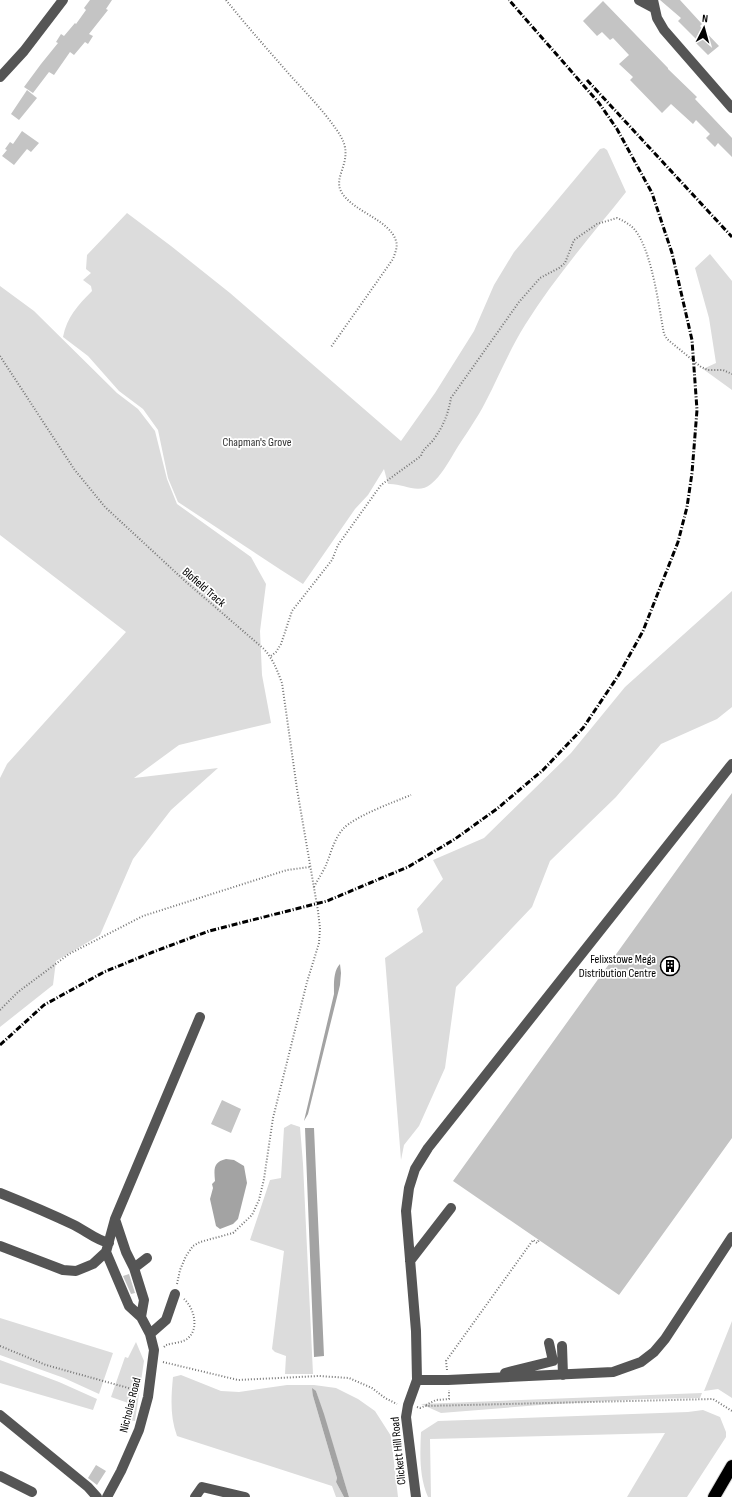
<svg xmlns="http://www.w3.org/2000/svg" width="732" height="1497" font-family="'Sofia Sans Condensed',sans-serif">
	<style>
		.green { fill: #dcdcdc }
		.water { fill: #a3a3a3 }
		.building { fill: #c4c4c4 }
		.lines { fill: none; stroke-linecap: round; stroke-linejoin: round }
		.highway-casing { stroke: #dbdbdb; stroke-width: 14 }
		.path { stroke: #777; stroke-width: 2; stroke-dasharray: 1 2; stroke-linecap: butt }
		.minor { stroke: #555; stroke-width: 10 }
		.highway { stroke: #000; stroke-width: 12 }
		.rail { stroke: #000; stroke-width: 3; stroke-dasharray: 6 2 1 2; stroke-linecap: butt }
		.labels { text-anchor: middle; stroke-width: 3.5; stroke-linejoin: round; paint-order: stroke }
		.park-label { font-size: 12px; fill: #333; stroke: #fff }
		.street-label { font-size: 12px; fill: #000; stroke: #fff }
		.poi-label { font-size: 12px; fill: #000; stroke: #fff; text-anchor: end }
	</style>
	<rect width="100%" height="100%" fill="#fff"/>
	<path class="green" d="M604 148 607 150 626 192C591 236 555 277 525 325 510 349 499 376 486 401 477 419 465 435 454 453 448 463 441 476 431 484 418 495 403 483 388 484L384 469 368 495 355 509 303 584 281 570 178 502 168 478 158 430 143 409 119 391 88 356 63 337C67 317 78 305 92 291L91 286 83 280 91 273 86 269 87 255 127 213 171 246 230 293 401 441 435 393 474 331 494 285 514 252 600 149Z
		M710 254 732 281V390L703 369 716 363 709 318 695 268Z
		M0 286 34 311 117 393 138 409 155 431 167 479 177 504 251 557 266 584 260 631 262 675 271 723 179 745 134 778 218 768 171 810 133 859 100 935 56 961 53 985 0 1027V778L7 764 126 632 0 535Z
		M732 591V707L717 719 661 744 616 797 550 861 532 907 456 987 445 1068 419 1126 404 1145 401 1160 385 958 423 932 417 909 443 879 433 860 484 838 571 753 625 687Z
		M291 1124 300 1127 303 1164 313 1374H285L286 1356 275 1352 272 1349 284 1251 250 1240 270 1180 281 1178 284 1128Z
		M0 1318 113 1353 99 1394 64 1378 0 1355Z
		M732 1321V1398L718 1389 704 1391Z
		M136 1342 144 1361 135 1421 128 1420 131 1404 111 1397 125 1357 128 1358Z
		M0 1360 59 1382 97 1399 93 1410 0 1383Z
		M181 1375 221 1391 239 1392 287 1385H314L336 1388 358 1399 375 1411 391 1436 398 1497H349L316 1391 313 1396 337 1478 336 1482 344 1497H336L332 1486 177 1436C170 1417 171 1398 173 1377Z
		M702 1393 700 1398 644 1399 540 1405 441 1413 421 1404Z
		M703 1410 720 1417 726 1432V1437L687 1497H627L665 1433 430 1439 431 1497H428C419 1477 420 1453 421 1432L438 1421 688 1412Z"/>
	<path class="water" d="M340 964 341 973 340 985 308 1114 304 1121 334 994C334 985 333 971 340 964Z
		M305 1128H314L324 1356 314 1357Z
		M226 1159 234 1160 244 1166 247 1183 238 1219 233 1224 220 1229 216 1226 210 1199 213 1188 212 1184 215 1181C214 1169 213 1162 226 1159Z
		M312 1388 316 1391 324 1414 349 1497H344L336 1482 337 1478 313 1396Z"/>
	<path class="building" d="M90 0H112L106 9 108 10 89 34 93 36 88 44 85 42 74 55 70 52 54 75 49 72 33 93 24 87 41 64 58 43 56 42 61 34 64 36 75 23 76 24 86 10 84 8Z
		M660 0H680L702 24 700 26 719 46 708 55 696 43 698 41 678 21 681 18Z
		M603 1 668 68V69L697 97 695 99 732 138V157L718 143 715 147 706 138 710 134 696 120 693 124 671 104 662 113 630 80 633 77 619 64 629 55 613 38 610 40 602 32 597 36 583 21Z
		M27 90 37 98 19 120 11 114Z
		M22 131 39 143 31 152 27 149 14 165 2 156 7 150 5 149 10 142 13 144Z
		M732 793V1138L619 1295 453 1181Z
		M222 1100 241 1109 231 1133 211 1124Z
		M129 1274 135 1293 131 1294 123 1276Z
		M96 1465 106 1471 97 1485 88 1478Z"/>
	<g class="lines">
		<defs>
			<path id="highway" d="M714 1497 732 1466"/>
		</defs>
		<use href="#highway" class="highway-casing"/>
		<path class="path" d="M226 0C246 25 268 50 289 74 307 94 326 113 340 135 356 161 331 176 342 193 354 212 390 220 396 241 398 247 395 253 393 259L331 347
			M0 356 74 469 105 507 185 581 264 649C273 659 277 670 282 683L297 789 318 911 320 928 319 943 307 982 273 1118 264 1179 259 1200 252 1215 233 1233 200 1242 193 1246 186 1256 180 1270 177 1284
			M271 656 276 652 281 644 292 611 332 560 338 545 381 485 421 456C423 448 430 445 434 439 444 425 448 414 451 398L519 302 540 278 559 268 565 263 574 240 597 224 617 218C622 220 627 223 631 226 651 242 659 308 664 334L667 339 701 367 708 370H723L732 374
			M314 887C318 879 323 872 326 865 331 853 334 839 343 829 355 816 394 802 411 795
			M0 1010 18 992 69 954 143 916 287 870 310 867
			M0 1346 46 1365 139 1391
			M164 1347 166 1345C172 1343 181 1343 187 1339 200 1329 194 1308 184 1299
			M163 1362 238 1380 319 1376 349 1378 372 1388 385 1398 397 1404
			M447 1370 446 1361 533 1240 537 1243 539 1240
			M426 1405 436 1400 449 1399V1390
			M417 1407 420 1408 425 1406 713 1399 732 1411"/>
		<path class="minor" d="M639 0 654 8
			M653 0 657 18 664 30 732 108
			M0 77 24 51 63 0
			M0 1193C25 1203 49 1213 74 1225 86 1231 96 1240 109 1243
			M115 1219 126 1252 134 1268 144 1300 141 1317
			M0 1246 63 1270 76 1271 93 1264 106 1252 115 1219 200 1017
			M106 1252 129 1306 141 1317 150 1334
			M410 1261 451 1208
			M134 1268 147 1258
			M562 1346 563 1375
			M505 1373 553 1361 549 1343
			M417 1380H448L613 1372 641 1362 654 1352 665 1339 732 1237
			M0 1415 88 1487 97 1497
			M0 1476 32 1492
			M107 1497 121 1471 139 1430 148 1397 154 1350 150 1334 166 1320 175 1294
			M195 1497 202 1487 245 1497
			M416 1497 406 1417 408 1405 417 1380 416 1331 406 1211 409 1188 415 1169 428 1148 732 764"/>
		<use href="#highway" class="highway"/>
		<path class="rail" d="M587 80 732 237
			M0 1045 44 1005 104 972 153 952 209 931 327 901 408 867 455 839 498 808 543 770 583 728 618 676 643 631 678 542 687 507 692 473 697 410 692 340 672 253 652 193 617 129 599 103 509 0"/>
	</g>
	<defs>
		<symbol id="building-ring" viewBox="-11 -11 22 22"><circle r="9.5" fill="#fff" stroke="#000" stroke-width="1.5"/><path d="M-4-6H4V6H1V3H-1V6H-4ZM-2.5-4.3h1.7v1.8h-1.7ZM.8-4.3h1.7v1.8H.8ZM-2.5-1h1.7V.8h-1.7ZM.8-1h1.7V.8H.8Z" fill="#000"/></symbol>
	</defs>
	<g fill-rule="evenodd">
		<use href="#building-ring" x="659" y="955" width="22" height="22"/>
	</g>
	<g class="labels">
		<g class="park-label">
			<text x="257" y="446">Chapman's Grove</text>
		</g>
		<g class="street-label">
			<text transform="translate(204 587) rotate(41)" y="4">Blofield Track</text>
			<text transform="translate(130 1405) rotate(-76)" y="4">Nicholas Road</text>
			<text transform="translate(398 1451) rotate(-96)" y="4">Clickett Hill Road</text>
		</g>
		<g class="poi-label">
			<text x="656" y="963">Felixstowe Mega<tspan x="656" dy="14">Distribution Centre</tspan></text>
		</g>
	</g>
	<g transform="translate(704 28) rotate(6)" stroke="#ffffff" stroke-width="3" paint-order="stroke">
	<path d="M0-3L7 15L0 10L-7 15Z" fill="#000000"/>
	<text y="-6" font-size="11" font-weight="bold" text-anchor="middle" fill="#000000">N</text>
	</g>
</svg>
